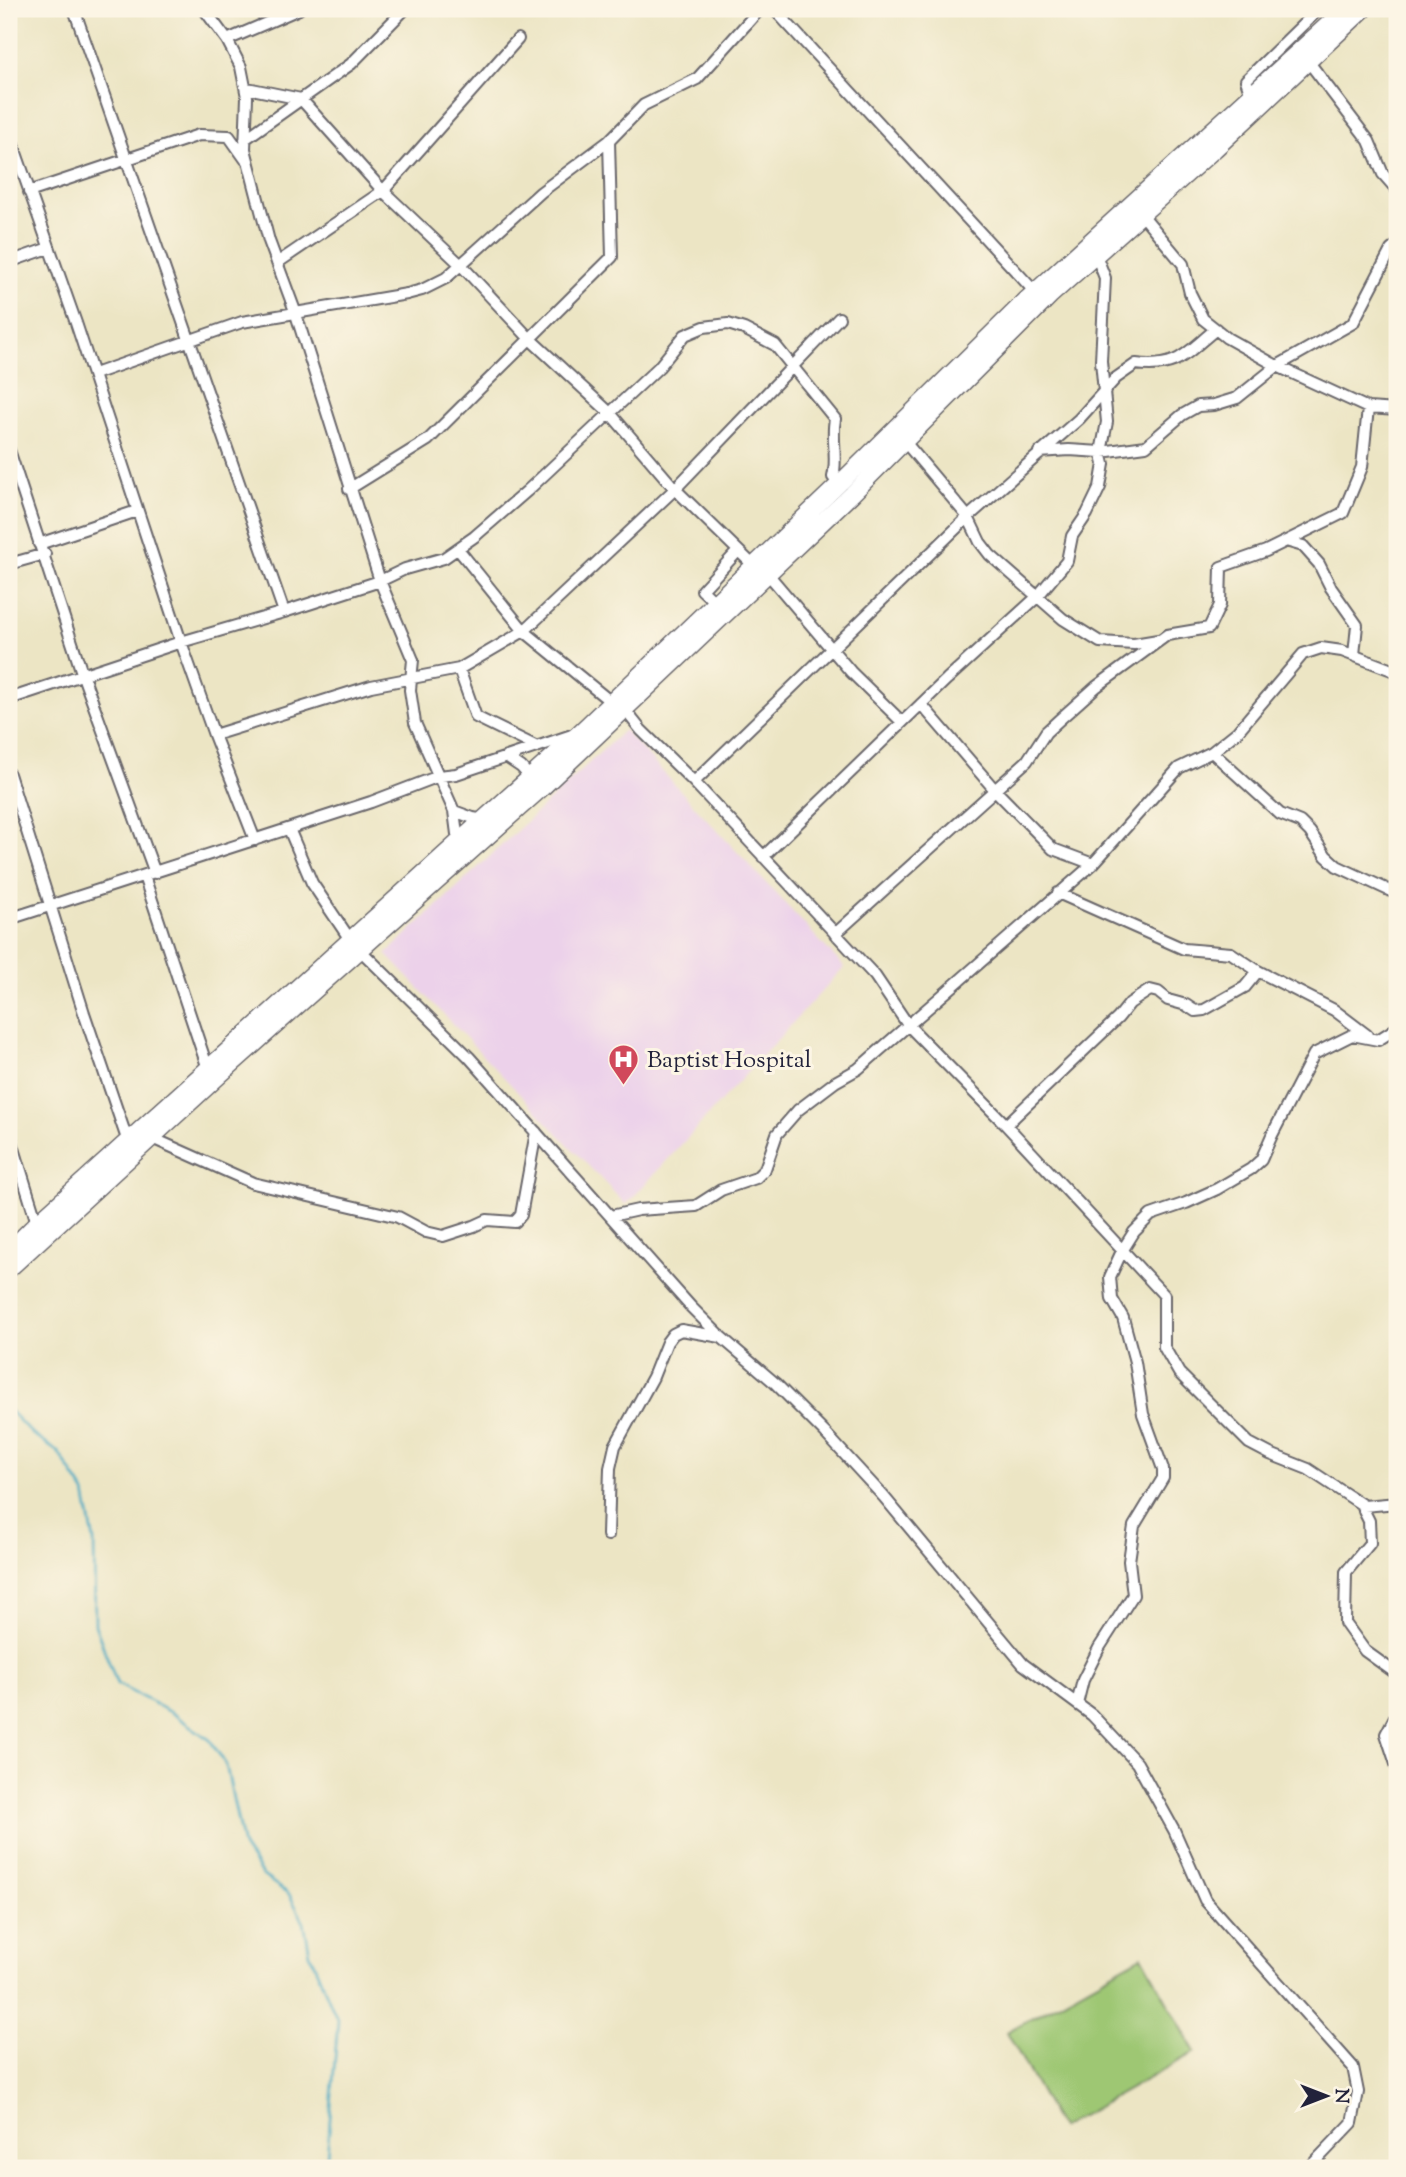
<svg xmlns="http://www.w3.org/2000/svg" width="1406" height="2177" font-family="'Sorts Mill Goudy',serif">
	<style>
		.built { fill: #ecd1ea }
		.pitch { fill: #9ec773; stroke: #607457; stroke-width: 2 }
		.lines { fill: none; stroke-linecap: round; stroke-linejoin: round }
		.stream { stroke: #44a9c4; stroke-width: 2.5 }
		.minor-casing { stroke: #69666b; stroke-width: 14 }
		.primary-casing { stroke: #69666b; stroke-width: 19 }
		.minor { stroke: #fff; stroke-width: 10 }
		.primary { stroke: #fff; stroke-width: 16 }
		.labels { text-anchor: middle; stroke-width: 6; stroke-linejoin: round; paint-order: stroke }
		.poi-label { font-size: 24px; fill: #22223b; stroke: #fcf5e5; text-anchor: start }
	</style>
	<rect width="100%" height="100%" fill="#fcf5e5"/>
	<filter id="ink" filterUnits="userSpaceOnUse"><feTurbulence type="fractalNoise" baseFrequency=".0143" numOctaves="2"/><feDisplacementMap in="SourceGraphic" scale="14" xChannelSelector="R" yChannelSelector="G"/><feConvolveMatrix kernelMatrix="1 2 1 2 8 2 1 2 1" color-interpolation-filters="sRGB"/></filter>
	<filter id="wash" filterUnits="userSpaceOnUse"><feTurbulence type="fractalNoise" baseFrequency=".00686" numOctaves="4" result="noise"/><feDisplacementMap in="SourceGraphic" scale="28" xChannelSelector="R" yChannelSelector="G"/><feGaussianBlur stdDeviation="1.57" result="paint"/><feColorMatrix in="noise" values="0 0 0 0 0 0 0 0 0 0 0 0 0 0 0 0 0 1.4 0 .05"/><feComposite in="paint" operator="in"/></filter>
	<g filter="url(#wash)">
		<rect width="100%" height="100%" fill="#ece5c4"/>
		<path class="built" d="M624 730 844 967 626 1205 386 954Z"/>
		<path class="pitch" d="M1142 1956 1195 2052 1060 2128 1007 2032Z"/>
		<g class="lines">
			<path class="stream" d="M9 1410 32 1434 58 1452 85 1493 94 1541 95 1625 117 1684 172 1713 210 1740 226 1765 243 1847 262 1875 289 1894 304 1922 310 1954 338 2021 326 2168"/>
		</g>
	</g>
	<g filter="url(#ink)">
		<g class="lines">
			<defs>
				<path id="minor" d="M74 9 284 612
					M204 9 227 40 241 67 247 97 245 149 269 241 295 311 380 581 413 660 410 690 415 723 454 811 457 834 461 842
					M774 9 1035 292
					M227 40 299 9
					M1308 61 1369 141 1383 174 1397 190
					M247 88 301 99 383 191 461 265 531 340 610 413 675 489 754 566
					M1251 95 1246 80 1319 9
					M9 133 76 323 181 642 214 735 255 840
					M245 139 351 64 405 9
					M29 192 199 135 229 136 246 160
					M1139 211 1183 264 1190 293 1203 319 1227 338 1277 366 1368 408 1397 410
					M9 262 49 248
					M277 263 383 191 518 39
					M94 374 242 322 407 294 422 290 446 278 541 192 609 141 644 105 697 79 760 9
					M905 442 968 517 980 542 990 555 1063 619 1100 642 1134 644 1158 640
					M9 450 83 676 155 873
					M1039 452 1069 450 1101 452 1146 446 1182 415 1198 406 1214 405 1237 398 1277 366 1353 323 1391 250 1397 245
					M349 489 428 440 612 257 609 141
					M1286 541 1303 546 1319 564 1331 588 1357 625 1354 655
					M39 544 137 511
					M458 549 524 631 611 702 625 710 641 730 694 782 875 976 908 1025 1006 1125 1164 1295V1347L1179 1373 1249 1443 1270 1454 1308 1469 1364 1506V1511L1369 1521 1370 1543 1346 1572 1345 1623 1365 1651 1397 1674
					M9 564 45 554
					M768 574 851 672 902 722
					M720 607 702 590 738 551
					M459 669 476 717 535 746
					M9 699 181 642 284 612 380 581 405 569 444 558 474 537 527 491 659 367 685 335 704 327 728 324 744 329 775 345 835 419C831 439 838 457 833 477L839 484
					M921 704 995 790 1053 849 1093 864
					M214 735 371 686 459 669 524 631 675 489 839 318
					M1212 752 1280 814 1300 822 1310 832 1326 856 1337 866 1397 894
					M506 757 521 767 533 780
					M9 774 84 1013 128 1142
					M694 782 968 517 1079 419 1116 378 1136 364C1178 369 1185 354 1216 329
					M454 811 473 818 484 820
					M289 829 312 883 351 941 469 1057 691 1307 721 1337 775 1383 825 1433 884 1497 1023 1664 1092 1715 1137 1763 1174 1830 1205 1900 1353 2067 1358 2092 1352 2123 1309 2168
					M763 857 947 679 1037 597 1067 561 1072 536 1087 514 1100 487 1104 464 1101 452 1107 422 1101 361 1105 278 1096 255 1093 253
					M144 876 208 1069
					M1058 893 1184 949 1231 953 1258 971
					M9 919 371 802 439 776 456 774 575 734
					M835 934 1027 761 1046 732 1059 720 1096 687 1167 635 1209 628 1220 605 1221 567 1266 551 1343 513 1362 467 1368 408
					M1006 1125 1118 1018 1130 1003 1150 990 1158 992 1168 1000 1186 1005 1195 1011 1204 1010 1245 987 1258 971 1334 1010 1367 1035
					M9 1132 37 1223
					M152 1138 253 1183 398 1217 426 1232 443 1236 474 1226 487 1220 515 1222 521 1215 536 1132
					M611 1216 638 1210 696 1206 721 1190 756 1178 765 1169 777 1134 798 1110 835 1082 858 1069 1093 864 1179 768 1212 752 1237 732 1303 654 1321 648 1342 651 1397 672
					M1364 1506 1397 1503
					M608 1535 610 1468 615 1446 653 1377 667 1342 673 1334 681 1330 721 1337
					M1077 1704 1083 1680 1099 1648 1133 1595 1129 1561 1134 1526 1163 1478V1469L1143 1414 1135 1362 1123 1318 1112 1299 1110 1277 1122 1251 1134 1232 1151 1215 1186 1203 1217 1189 1251 1169 1261 1160 1272 1135 1314 1054 1352 1035 1378 1040 1397 1028
					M1397 1713 1386 1734 1397 1767"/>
				<path id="primary" d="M9 1251 37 1223 579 733 839 484 1027 299 1345 9
					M9 1269 221 1074 543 787 852 494 1050 296 1215 149 1364 9"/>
			</defs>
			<use href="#minor" class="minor-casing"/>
			<use href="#primary" class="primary-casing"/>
			<use href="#minor" class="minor"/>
			<use href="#primary" class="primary"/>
		</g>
	</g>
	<defs>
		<symbol id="hospital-pin" viewBox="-11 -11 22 30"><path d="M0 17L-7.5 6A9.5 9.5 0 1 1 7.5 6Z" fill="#d1495b" stroke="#fcf5e5"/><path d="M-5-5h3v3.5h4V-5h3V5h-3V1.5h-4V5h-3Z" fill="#fff"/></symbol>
	</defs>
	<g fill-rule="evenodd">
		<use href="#hospital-pin" x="606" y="1042" width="35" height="47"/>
	</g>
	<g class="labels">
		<g class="poi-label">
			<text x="647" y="1067">Baptist Hospital</text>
		</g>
	</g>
	<rect width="1406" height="2177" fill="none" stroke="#fcf5e5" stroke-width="35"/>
	<g transform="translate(1326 2096) rotate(90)" stroke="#fcf5e5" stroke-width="5" paint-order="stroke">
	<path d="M0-5L12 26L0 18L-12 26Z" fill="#22223b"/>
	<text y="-10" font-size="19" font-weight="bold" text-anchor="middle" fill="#22223b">N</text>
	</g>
</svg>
